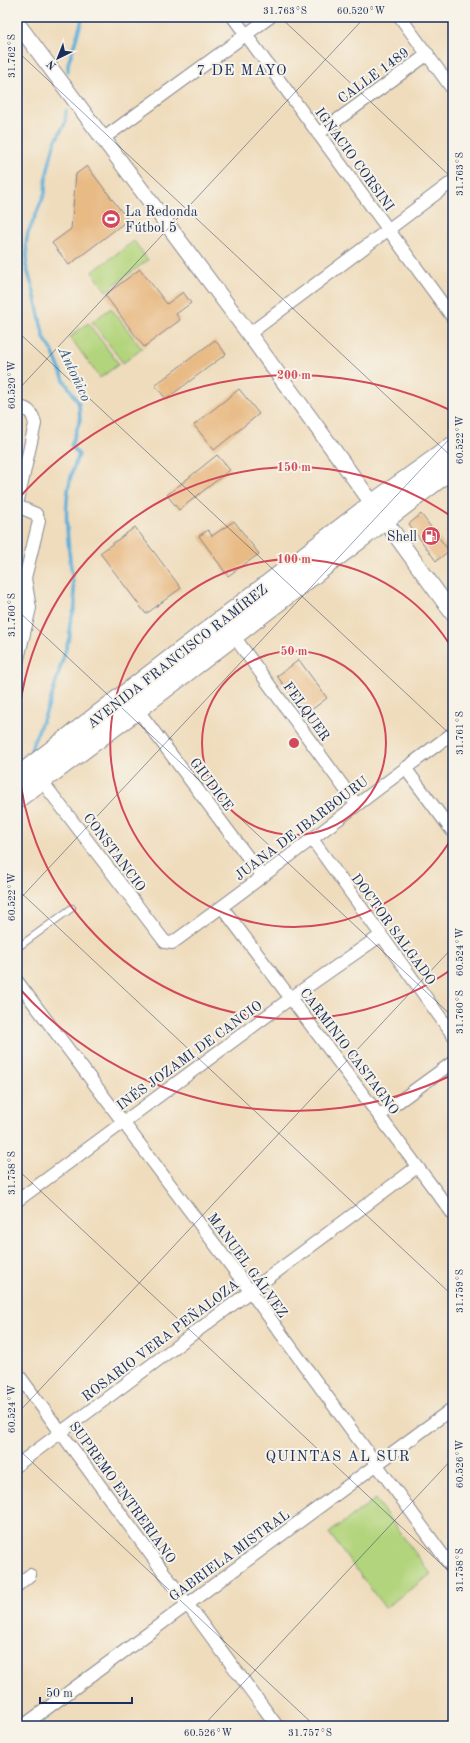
<svg xmlns="http://www.w3.org/2000/svg" width="470" height="1743" font-family="'Old Standard TT',serif">
	<style>
		.green { fill: #b2d47c; stroke: #66826d }
		.lines { fill: none; stroke-linecap: round; stroke-linejoin: round }
		.stream { stroke: #5daed8; stroke-width: 3.5 }
		.building { fill: #e8ba84 }
		.service-casing { stroke: #85868d; stroke-width: 8 }
		.minor-casing { stroke: #85868d; stroke-width: 14 }
		.tertiary-casing { stroke: #85868d; stroke-width: 17 }
		.primary-casing { stroke: #85868d; stroke-width: 22 }
		.service { stroke: #fff; stroke-width: 6 }
		.minor { stroke: #fff; stroke-width: 12 }
		.tertiary { stroke: #fff; stroke-width: 15 }
		.primary { stroke: #fff; stroke-width: 20 }
		.ticks { fill: none; stroke: #1b2f5e; stroke-width: 1; stroke-opacity: 0.45 }
		.ring { fill: none; stroke: #d1495b; stroke-width: 2 }
		.labels { text-anchor: middle; stroke-width: 4; stroke-linejoin: round; paint-order: stroke }
		.street-label { font-size: 14px; fill: #1b2f5e; stroke: #f7f3e8 }
		.poi-label { font-size: 14px; fill: #1b2f5e; stroke: #f7f3e8; text-anchor: start }
		.neighbourhood-label { font-size: 15px; letter-spacing: 1px; fill: #1b2f5e; stroke: #f7f3e8 }
		.water-label { font-size: 15px; font-style: italic; fill: #2f5583; stroke: #f7f3e8 }
		.centre { fill: #d1495b; stroke: #f7f3e8; stroke-width: 2 }
		.ring-label { font-size: 12px; text-anchor: middle; font-weight: bold; fill: #d1495b; stroke: #f7f3e8; stroke-width: 4; stroke-linejoin: round; paint-order: stroke }
		.neatline { fill: none; stroke: #1b2f5e; stroke-width: 1.5 }
		.ticks-label { font-size: 10px; text-anchor: middle; fill: #1b2f5e }
	</style>
	<rect width="100%" height="100%" fill="#f7f3e8"/>
	<filter id="ink" filterUnits="userSpaceOnUse"><feTurbulence type="fractalNoise" baseFrequency=".025" numOctaves="2"/><feDisplacementMap in="SourceGraphic" scale="8" xChannelSelector="R" yChannelSelector="G"/><feConvolveMatrix kernelMatrix="1 2 1 2 8 2 1 2 1" color-interpolation-filters="sRGB"/></filter>
	<filter id="wash" filterUnits="userSpaceOnUse"><feTurbulence type="fractalNoise" baseFrequency=".012" numOctaves="4" result="noise"/><feDisplacementMap in="SourceGraphic" scale="16" xChannelSelector="R" yChannelSelector="G"/><feGaussianBlur stdDeviation="0.9" result="paint"/><feColorMatrix in="noise" values="0 0 0 0 0 0 0 0 0 0 0 0 0 0 0 0 0 1.4 0 .05"/><feComposite in="paint" operator="in"/></filter>
	<g filter="url(#wash)">
		<rect width="100%" height="100%" fill="#efdcbc"/>
		<path class="green" d="M134 241 148 260 106 291 92 272Z
			M111 308 142 349 123 363 92 322Z
			M88 323 119 364 100 378 70 337Z
			M375 1499 431 1574 385 1608 329 1533Z"/>
		<g class="lines">
			<path class="stream" d="M68 71V64L83 17
				M29 759 33 743 49 705 70 635C67 619 76 614 75 602 71 554 56 500 79 455L71 446 80 420 79 404 64 380 52 350 44 338 33 288 26 266 27 255 26 244 28 233 45 193 46 177 54 144 65 123 66 111"/>
		</g>
		<g id="blocks">
			<path class="building" d="M87 166 128 220 69 265 52 243 71 229 76 174Z
				M140 269 167 304 183 292 191 303 176 314 180 320 144 347 105 295Z
				M215 340 226 354 166 399 155 385Z
				M239 389 259 414 214 450 194 425Z
				M217 455 230 470 179 510 167 495Z
				M421 514 449 551 436 561 409 524Z
				M234 521 259 554 228 576 199 536 208 530 212 536Z
				M135 527 181 588 146 614 100 553Z
				M299 660 327 698 306 714 277 676Z"/>
		</g>
	</g>
	<g filter="url(#ink)">
		<use href="#blocks" fill-opacity="0" stroke="#85868d" stroke-width="1"/>
		<g class="lines">
			<defs>
				<path id="service" d="M17 948 72 908"/>
				<path id="minor" d="M233 17 453 318
					M400 17 453 90
					M318 134 428 54
					M104 138 270 17
					M249 334 453 181
					M17 408C28 406 33 414 35 424L17 505
					M17 506 36 514 39 521 25 578 30 608 17 663
					M17 605 30 608
					M233 635 356 804
					M137 709 262 876
					M405 768 453 832
					M41 780 165 942 172 943C267 875 359 802 453 733
					M312 839 453 1035
					M222 907 453 1214
					M17 981 250 1291 453 1569
					M379 1116 453 1062
					M17 1201 291 998 380 936
					M17 1373 277 1726
					M17 1465 417 1167
					M17 1586 30 1575
					M23 1726 453 1408"/>
				<path id="tertiary" d="M17 23 249 334 453 614"/>
				<path id="primary" d="M17 778 372 505 453 447
					M17 798 137 709 453 467"/>
			</defs>
			<use href="#service" class="service-casing"/>
			<use href="#minor" class="minor-casing"/>
			<use href="#tertiary" class="tertiary-casing"/>
			<use href="#primary" class="primary-casing"/>
			<use href="#service" class="service"/>
			<use href="#minor" class="minor"/>
			<use href="#tertiary" class="tertiary"/>
			<use href="#primary" class="primary"/>
		</g>
	</g>
	<path class="ticks" d="M280 17 453 179M17 51 453 458M17 331 453 737M17 391 365 17M17 610 453 1017M17 889 453 1296M17 902 453 435M17 1169 453 1575M17 1414 453 947M17 1448 315 1726M203 1726 453 1458"/>
	<g class="ring">
		<circle cx="294" cy="743" r="92"/>
		<path d="M453 836A184 184 0 1 1 453 650"/>
		<path d="M452 969A276 276 0 1 1 452 517"/>
		<path d="M452 1075A368 368 0 0 1 18 987M18 499A368 368 0 0 1 452 411"/>
	</g>
	<defs>
		<symbol id="stadium-disc" viewBox="-11 -11 22 22"><circle r="9.5" fill="#d1495b" stroke="#f7f3e8"/><path d="M0-5a6.5 5 0 1 0 0 10a6.5 5 0 1 0 0-10ZM-3.5-1.8h7v3.6h-7Z" fill="#fff"/></symbol>
		<symbol id="fuel-disc" viewBox="-11 -11 22 22"><circle r="9.5" fill="#d1495b" stroke="#f7f3e8"/><path d="M-5.5-6h7V0h2V4h1.3V-2.5L3-4.5l.8-.8L6-3V5H2.5V1h-1V6h-7ZM-4.2-4.7v3.2H.2V-4.7Z" fill="#fff"/></symbol>
	</defs>
	<g fill-rule="evenodd">
		<use href="#stadium-disc" x="100" y="208" width="22" height="22"/>
		<use href="#fuel-disc" x="420" y="525" width="22" height="22"/>
	</g>
	<g class="labels">
		<g class="street-label">
			<text transform="translate(373 75) rotate(-36)" y="5">CALLE 1489</text>
			<text transform="translate(355 159) rotate(54)" y="5">IGNACIO CORSINI</text>
			<text transform="translate(177 656) rotate(-38)" y="5">AVENIDA FRANCISCO RAMÍREZ</text>
			<text transform="translate(307 711) rotate(54)" y="5">FELQUER</text>
			<text transform="translate(212 784) rotate(53)" y="5">GIUDICE</text>
			<text transform="translate(301 828) rotate(-37)" y="5">JUANA DE IBARBOURU</text>
			<text transform="translate(115 852) rotate(53)" y="5">CONSTANCIO</text>
			<text transform="translate(394 929) rotate(54)" y="5">DOCTOR SALGADO</text>
			<text transform="translate(350 1051) rotate(53)" y="5">CARMINIO CASTAGNO</text>
			<text transform="translate(189 1055) rotate(-36)" y="5">INÉS JOZAMI DE CANCIO</text>
			<text transform="translate(248 1265) rotate(54)" y="5">MANUEL GÁLVEZ</text>
			<text transform="translate(160 1340) rotate(-37)" y="5">ROSARIO VERA PEÑALOZA</text>
			<text transform="translate(123 1492) rotate(54)" y="5">SUPREMO ENTRERIANO</text>
			<text transform="translate(229 1555) rotate(-36)" y="5">GABRIELA MISTRAL</text>
		</g>
		<g class="poi-label">
			<text x="125" y="216">La Redonda<tspan x="125" dy="16">Fútbol 5</tspan></text>
			<text x="417" y="541" text-anchor="end">Shell</text>
		</g>
		<g class="neighbourhood-label">
			<text x="242" y="75">7 DE MAYO</text>
			<text x="338" y="1461">QUINTAS AL SUR</text>
		</g>
		<g class="water-label">
			<text transform="translate(75 374) rotate(65)" y="5">Antoñico</text>
		</g>
	</g>
	<circle cx="294" cy="743" r="6" class="centre"/>
	<g class="ring-label">
		<text x="294" y="379">200 m</text>
		<text x="294" y="471">150 m</text>
		<text x="294" y="563">100 m</text>
		<text x="294" y="655">50 m</text>
	</g>
	<rect width="470" height="1743" fill="none" stroke="#f7f3e8" stroke-width="44"/>
	<g transform="translate(58 58) rotate(223)" stroke="#f7f3e8" stroke-width="3" paint-order="stroke">
	<path d="M0-3L7 15L0 10L-7 15Z" fill="#1b2f5e"/>
	<text y="-6" font-size="11" font-weight="bold" text-anchor="middle" fill="#1b2f5e">N</text>
	</g>
	<path d="M40 1697v6h92v-6" fill="none" stroke="#1b2f5e" stroke-width="2"/>
	<text x="46" y="1697" font-size="12" fill="#1b2f5e" stroke="#f7f3e8" stroke-width="3" paint-order="stroke">50 m</text>
	<rect x="22" y="22" width="426" height="1699" class="neatline"/>
	<g class="ticks-label">
		<text x="285" y="14">31.763°S</text>
		<text x="361" y="14">60.520°W</text>
		<text transform="translate(11 56) rotate(-90)" y="4">31.762°S</text>
		<text transform="translate(459 174) rotate(-90)" y="4">31.763°S</text>
		<text transform="translate(11 385) rotate(-90)" y="4">60.520°W</text>
		<text transform="translate(459 440) rotate(-90)" y="4">60.522°W</text>
		<text transform="translate(11 615) rotate(-90)" y="4">31.760°S</text>
		<text transform="translate(459 733) rotate(-90)" y="4">31.761°S</text>
		<text transform="translate(11 897) rotate(-90)" y="4">60.522°W</text>
		<text transform="translate(459 952) rotate(-90)" y="4">60.524°W</text>
		<text transform="translate(459 1012) rotate(-90)" y="4">31.760°S</text>
		<text transform="translate(11 1173) rotate(-90)" y="4">31.758°S</text>
		<text transform="translate(459 1291) rotate(-90)" y="4">31.759°S</text>
		<text transform="translate(11 1409) rotate(-90)" y="4">60.524°W</text>
		<text transform="translate(459 1464) rotate(-90)" y="4">60.526°W</text>
		<text transform="translate(459 1570) rotate(-90)" y="4">31.758°S</text>
		<text x="208" y="1736">60.526°W</text>
		<text x="310" y="1736">31.757°S</text>
	</g>
</svg>
